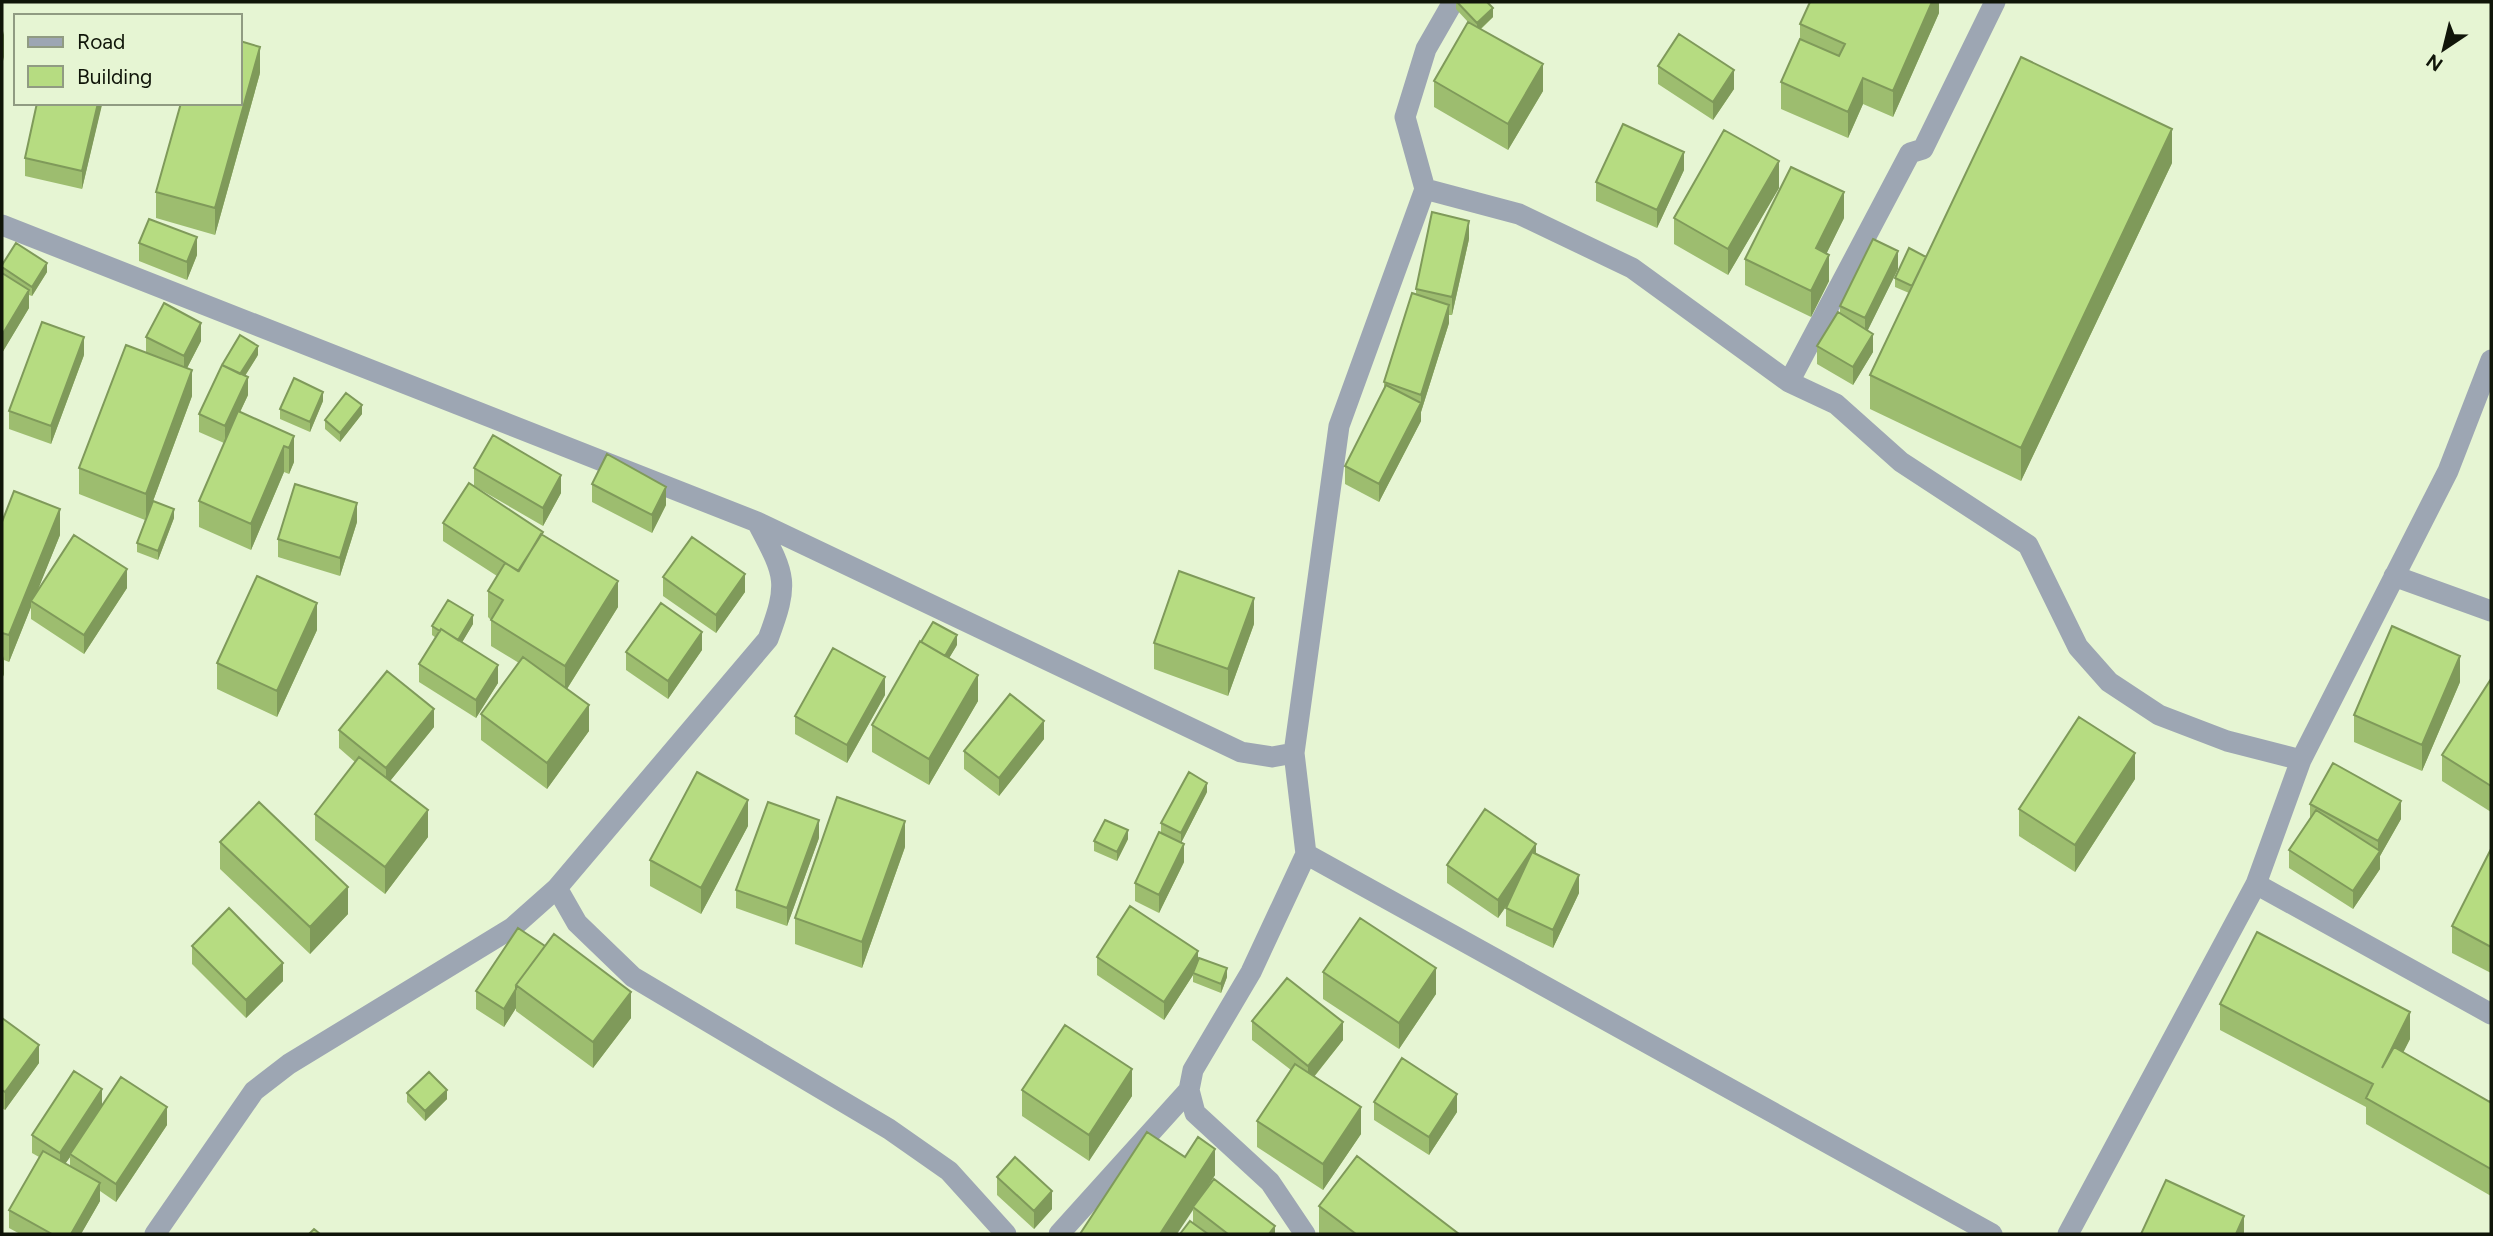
<svg xmlns="http://www.w3.org/2000/svg" width="2493" height="1236" font-family="Figtree,sans-serif">
	<style>
		.lines { fill: none; stroke-linecap: round; stroke-linejoin: round }
		.minor { stroke: #9da6b3; stroke-width: 21 }
		.wall { fill: #9dbd6f; fill-rule: evenodd }
		.shaded-wall { fill: #7f9a5a }
		.building { fill: #b6dc81; stroke: #7f9a5a; stroke-width: 2 }
	</style>
	<rect width="100%" height="100%" fill="#e6f5d3"/>
	<g class="lines">
		<path class="minor" d="M1425 189 1519 214 1632 268 1789 382 1836 404 1901 462 2028 545 2078 647 2109 682 2159 715 2227 741 2301 760
			M2 225 757 522 1241 752 1272 757 1294 753
			M1789 382 1910 153 1923 149 1995 2
			M2394 576 2491 611
			M1306 854 1992 1234
			M2256 884 2491 1014
			M557 888 577 923 633 977 889 1129 949 1171 1006 1234
			M1189 1090 1195 1113 1270 1182 1305 1234
			M155 1234 254 1091 289 1064 512 928 557 888 768 639C790 581 785 575 757 522
			M1059 1234 1189 1090 1193 1070 1251 972 1306 854 1294 753 1339 426 1425 189 1405 117 1426 49 1453 2
			M2068 1234 2256 884 2301 760 2448 471 2491 360"/>
	</g>
	<path class="wall" d="M1456 2H1487L1493 17 1481 29 1543 91 1508 150 1434 107V81L1468 22 1456 9Z
		M1939 2V13L1893 117 1863 104 1848 138 1781 109V82L1800 39V24Z
		M1658 66 1734 89 1713 120 1658 84Z
		M260 73 215 235 156 218V192Z
		M102 103 82 189 25 176V158Z
		M2172 163 2021 481 1870 409V375L1909 293 1895 287V278L1926 257Z
		M1684 170 1657 228 1596 201V182Z
		M1779 188 1728 275 1674 244V218Z
		M1844 218 1826 254 1829 281 1811 317 1745 285V259Z
		M1469 239 1452 315H1449V323L1421 412V421L1379 502 1345 484V466L1384 390V382L1416 295V289Z
		M139 243 197 255 187 280 139 261Z
		M2 265 47 272 32 296 29 295V308L2 353Z
		M1898 269 1867 331 1873 352 1853 385 1817 364V346L1840 314V306Z
		M146 337 201 341 187 368 192 396 153 501 174 518 158 560 137 552V543L145 520 79 494V468L146 352Z
		M84 355 51 444 9 429V411Z
		M258 355 245 376 248 395 240 412 294 436V462L289 474 284 472 251 550 199 527V501L224 443 199 432V414Z
		M323 401 310 432 280 419V409Z
		M362 414 340 442 325 429V420Z
		M474 468 561 493 543 526 474 486Z
		M592 484 666 505 652 533 592 502Z
		M2 522 60 535 37 591 127 588 84 654 31 619V607L9 662 4 660V674L2 679Z
		M357 522 340 576 278 557V539Z
		M443 523 543 536 618 607 567 689 589 731 547 789 481 740V714L519 663 491 646V620L488 617V591L497 576 443 541Z
		M663 577 745 592 716 633 663 596Z
		M473 624 462 642 498 683 476 718 419 682V664L436 638 432 635V626Z
		M1254 624 1228 696 1154 669V643Z
		M317 630 277 717 217 689V663Z
		M957 645 949 658 978 701 929 785 872 752V725Z
		M702 650 668 699 626 670V652Z
		M2491 679V812L2442 781V755Z
		M2460 682 2422 771 2354 742V715Z
		M885 695 847 763 795 734V716Z
		M434 727 390 781 428 837 385 894 315 840V814L355 762 339 748V730Z
		M1044 739 999 796 964 769V751Z
		M2135 779 2075 872 2019 836V809Z
		M1207 792 1181 843 1184 862 1159 913 1135 901V883L1180 842 1161 833V823Z
		M2310 804 2401 819 2380 856V869L2353 909 2289 868V850L2310 818Z
		M748 826 701 914 650 886V860Z
		M819 838 787 926 736 908V890Z
		M1128 839 1117 861 1094 851V841Z
		M220 842 348 914 310 954 220 869Z
		M905 847 862 968 795 944V918Z
		M2491 849V973L2452 953V926Z
		M1536 854 1579 893 1553 948 1506 926V908L1508 904 1498 918 1447 883V865Z
		M518 928 631 1018 593 1068 516 1011V1008L504 1027 476 1009V991Z
		M192 946 283 981 246 1018 192 964Z
		M1097 957 1198 961 1227 977 1221 993 1193 982V975L1164 1020 1097 975Z
		M1323 972 1436 994 1399 1049 1323 999Z
		M2220 1004 2410 1039 2403 1052 2490 1102 2491 1100V1196L2366 1124V1107L2220 1030Z
		M2 1018 39 1063 5 1110 2 1108Z
		M1252 1021 1343 1040 1314 1077 1361 1134 1323 1190 1257 1147V1121L1291 1070 1252 1040Z
		M1022 1090 1132 1096 1089 1161 1022 1116Z
		M407 1093 447 1099 425 1121 407 1102Z
		M1374 1102 1457 1112 1429 1155 1374 1120Z
		M102 1105 167 1125 116 1202 100 1191V1201L81 1234H20L9 1228V1210L39 1157 32 1153V1135ZM70 1157V1166L65 1164Z
		M1185 1157 1215 1175 1204 1193 1275 1234H1180L1193 1223V1210Z
		M997 1177 1052 1209 1034 1229 997 1195Z
		M1319 1206 1459 1234H1321L1319 1233Z"/>
	<path class="shaded-wall" d="M1932 2H1939V13L1893 117V91Z
		M1493 8V17L1477 32V23Z
		M4 31V57L2 65V39Z
		M260 47V73L215 235V208Z
		M1543 64V91L1508 150V124Z
		M1734 70V89L1713 120V102Z
		M1863 78V104L1848 138V112Z
		M98 103H102V105L82 189V171Z
		M2172 129V163L2021 481V448Z
		M1684 152V170L1657 228V210Z
		M1779 161V188L1728 275V249Z
		M1844 192V218L1816 275V248Z
		M1469 221V239L1452 315V297Z
		M197 237V255L187 280V262Z
		M1898 251V269L1865 336V318Z
		M1829 255V281L1811 317V291Z
		M47 263V272L32 296V287Z
		M29 290V308L2 353V335Z
		M1449 305V323L1421 412V421L1379 502V484L1421 404V395Z
		M201 323V341L184 374V356Z
		M1873 334V352L1853 385V367Z
		M84 337V355L51 444V426Z
		M258 346V355L239 385V376Z
		M192 370V396L146 520V494Z
		M248 377V395L225 444V426Z
		M323 392V401L310 432V422Z
		M362 405V414L340 442V433Z
		M294 436V462L289 474V448Z
		M284 446V472L251 550V524Z
		M561 475V493L543 526V508Z
		M666 487V505L652 533V515Z
		M357 503V522L340 576V558Z
		M60 509V535L33 602 31 601V607L9 662V635Z
		M174 509V518L158 560V551Z
		M127 569V588L84 654V635Z
		M745 574V592L716 633V615Z
		M618 581V607L565 692V666Z
		M1254 598V624L1228 696V669Z
		M317 603V630L277 717V691Z
		M473 615V624L457 651V642Z
		M702 632V650L668 699V681Z
		M957 635V645L945 665V656Z
		M4 656V674L2 679V661Z
		M2460 656V682L2422 771V745Z
		M498 665V683L476 718V700Z
		M978 675V701L929 785V759Z
		M885 677V695L847 763V745Z
		M589 705V731L547 789V763Z
		M434 709V727L386 786V768Z
		M1044 721V739L999 796V778Z
		M2135 753V779L2075 872V845Z
		M1207 783V792L1181 843V833Z
		M748 800V826L701 914V888Z
		M2401 801V819L2380 856V869L2353 909V891L2378 853V841Z
		M428 810V837L385 894V867Z
		M819 820V838L787 926V908Z
		M905 821V847L862 968V942Z
		M1128 830V839L1117 861V852Z
		M1184 844V862L1159 913V895Z
		M1536 844V862L1498 918V900Z
		M1579 875V893L1553 948V930Z
		M348 887V914L310 954V927Z
		M1198 951V969L1193 973V975L1164 1020V1002Z
		M283 963V981L246 1018V1000Z
		M1227 968V977L1221 993V984Z
		M1436 968V994L1399 1049V1023Z
		M516 989V1008L504 1027V1009Z
		M631 992V1018L593 1068V1042Z
		M2410 1012V1039L2382 1095V1068Z
		M1343 1022V1040L1308 1084V1066Z
		M39 1045V1063L5 1110V1092Z
		M1132 1069V1096L1089 1161V1135Z
		M102 1089V1107L70 1154V1157L60 1171V1153Z
		M447 1090V1099L425 1121V1111Z
		M1457 1094V1112L1429 1155V1137Z
		M167 1107V1125L116 1202V1184Z
		M1361 1107V1134L1323 1190V1164Z
		M1215 1149V1175L1194 1208 1193 1207V1210L1177 1234H1160Z
		M100 1183V1201L81 1234H71Z
		M1052 1191V1209L1034 1229V1211Z
		M2244 1216V1234H2236Z
		M1275 1226V1234H1269Z"/>
	<path class="building" d="M1457 2H1487L1493 8 1477 23Z
		M1810 2H1932L1893 91 1863 78 1848 112 1781 82 1800 39 1839 56 1845 44 1800 24Z
		M1468 22 1543 64 1508 124 1434 81Z
		M1679 34 1734 70 1713 102 1658 66Z
		M240 41 260 47 215 208 156 192 181 103H240Z
		M2021 57 2172 129 2021 448 1870 375Z
		M37 103H98L82 171 25 158Z
		M1623 124 1684 152 1657 210 1596 182Z
		M1724 130 1779 161 1728 249 1674 218Z
		M1791 167 1844 192 1816 248 1829 255 1811 291 1745 259Z
		M1432 212 1469 221 1452 297 1416 289Z
		M149 219 197 237 187 262 139 243Z
		M1873 239 1898 251 1865 318 1840 306Z
		M16 243 47 263 32 287 2 267V265Z
		M1909 248 1926 257 1912 286 1895 278Z
		M2 273 29 290 2 335Z
		M1412 293 1449 305 1421 395 1384 382Z
		M164 303 201 323 184 356 146 337Z
		M1838 312 1873 334 1853 367 1817 346Z
		M42 322 84 337 51 426 9 411Z
		M240 335 258 346 240 374 222 365Z
		M126 345 192 370 146 494 79 468Z
		M222 365 248 377 225 426 199 414Z
		M294 378 323 392 310 422 280 409Z
		M1386 385 1421 403 1379 484 1345 466Z
		M346 393 362 405 340 433 325 420Z
		M238 411 294 436 289 448 284 446 251 524 199 501Z
		M493 435 561 475 543 508 474 468Z
		M607 454 666 487 652 515 592 484Z
		M469 483 543 532 518 571 443 523Z
		M295 484 357 503 340 558 278 539Z
		M14 491 60 509 9 635 2 633V522Z
		M153 501 174 509 158 551 137 543Z
		M541 534 618 581 565 666 491 620 503 600 488 591 505 563 519 571Z
		M74 535 127 569 84 635 31 601Z
		M692 537 745 574 716 615 663 577Z
		M1179 571 1254 598 1228 669 1154 643Z
		M257 576 317 603 277 691 217 663Z
		M448 600 473 615 458 640 441 629 440 631 432 626Z
		M661 603 702 632 668 681 626 652Z
		M933 622 957 635 945 656 921 642Z
		M2392 626 2460 656 2422 745 2354 715Z
		M441 629 498 665 476 700 419 664Z
		M920 641 978 675 929 759 872 725Z
		M833 648 885 677 847 745 795 716Z
		M523 657 589 705 547 763 481 714Z
		M387 671 434 709 386 768 339 730Z
		M2491 679V786L2442 755Z
		M1010 694 1044 721 999 778 964 751Z
		M2079 717 2135 753 2075 845 2019 809Z
		M359 757 428 810 385 867 315 814Z
		M2333 763 2401 801 2378 841 2310 804Z
		M697 772 748 800 701 888 650 860Z
		M1189 772 1207 783 1181 833 1161 823Z
		M837 797 905 821 862 942 795 918Z
		M259 802 348 887 310 927 220 842Z
		M768 802 819 820 787 908 736 890Z
		M1485 809 1536 844 1498 900 1447 865Z
		M2316 810 2380 851 2353 891 2289 850Z
		M1105 820 1128 830 1117 852 1094 841Z
		M1159 832 1184 844 1159 895 1135 883Z
		M2491 849V947L2452 926Z
		M1532 852 1579 875 1553 930 1506 908Z
		M1130 906 1198 951 1164 1002 1097 957Z
		M229 908 283 963 246 1000 192 946Z
		M1360 918 1436 968 1399 1023 1323 972Z
		M518 928 545 946 516 985V989L504 1009 476 991Z
		M2257 932 2410 1012 2382 1068 2394 1047 2490 1102 2491 1100V1169L2366 1098 2373 1084 2220 1004Z
		M554 934 631 992 593 1042 516 985Z
		M1199 958 1227 968 1221 984 1193 973Z
		M1287 978 1343 1022 1308 1066 1252 1021Z
		M2 1018 39 1045 5 1092 2 1090Z
		M1065 1025 1132 1069 1089 1135 1022 1090Z
		M1402 1058 1457 1094 1429 1137 1374 1102Z
		M1295 1064 1361 1107 1323 1164 1257 1121Z
		M74 1071 102 1089 60 1153 32 1135Z
		M429 1072 447 1090 425 1111 407 1093Z
		M121 1077 167 1107 116 1184 70 1154Z
		M1147 1132 1185 1157 1198 1137 1215 1149 1160 1234H1080Z
		M43 1151 100 1183 71 1234H52L9 1210Z
		M1357 1156 1459 1234H1356L1319 1206Z
		M1015 1157 1052 1191 1034 1211 997 1177Z
		M1214 1179 1275 1226 1269 1234H1228L1193 1207Z
		M2166 1180 2244 1216 2236 1234H2141Z
		M1190 1221 1208 1234H1180Z
		M314 1229 320 1234H309Z"/>
	<rect width="2493" height="1236" fill="none" stroke="#101509" stroke-width="7"/>
	<rect x="14" y="14" width="228" height="91" fill="#e6f5d3" stroke="#909b82" stroke-width="2"/>
	<rect x="28" y="37" width="35" height="10" fill="#9da6b3" stroke="#909b82" stroke-width="2"/>
	<text x="77" y="49" font-size="21" fill="#101509">Road</text>
	<rect x="28" y="66" width="35" height="21" fill="#b6dc81" stroke="#909b82" stroke-width="2"/>
	<text x="77" y="84" font-size="21" fill="#101509">Building</text>
	<g transform="translate(2444 49) rotate(215)" stroke="#e6f5d3" stroke-width="5" paint-order="stroke">
	<path d="M0-5L12 26L0 18L-12 26Z" fill="#101509"/>
	<text y="-10" font-size="19" font-weight="bold" text-anchor="middle" fill="#101509">N</text>
	</g>
</svg>
